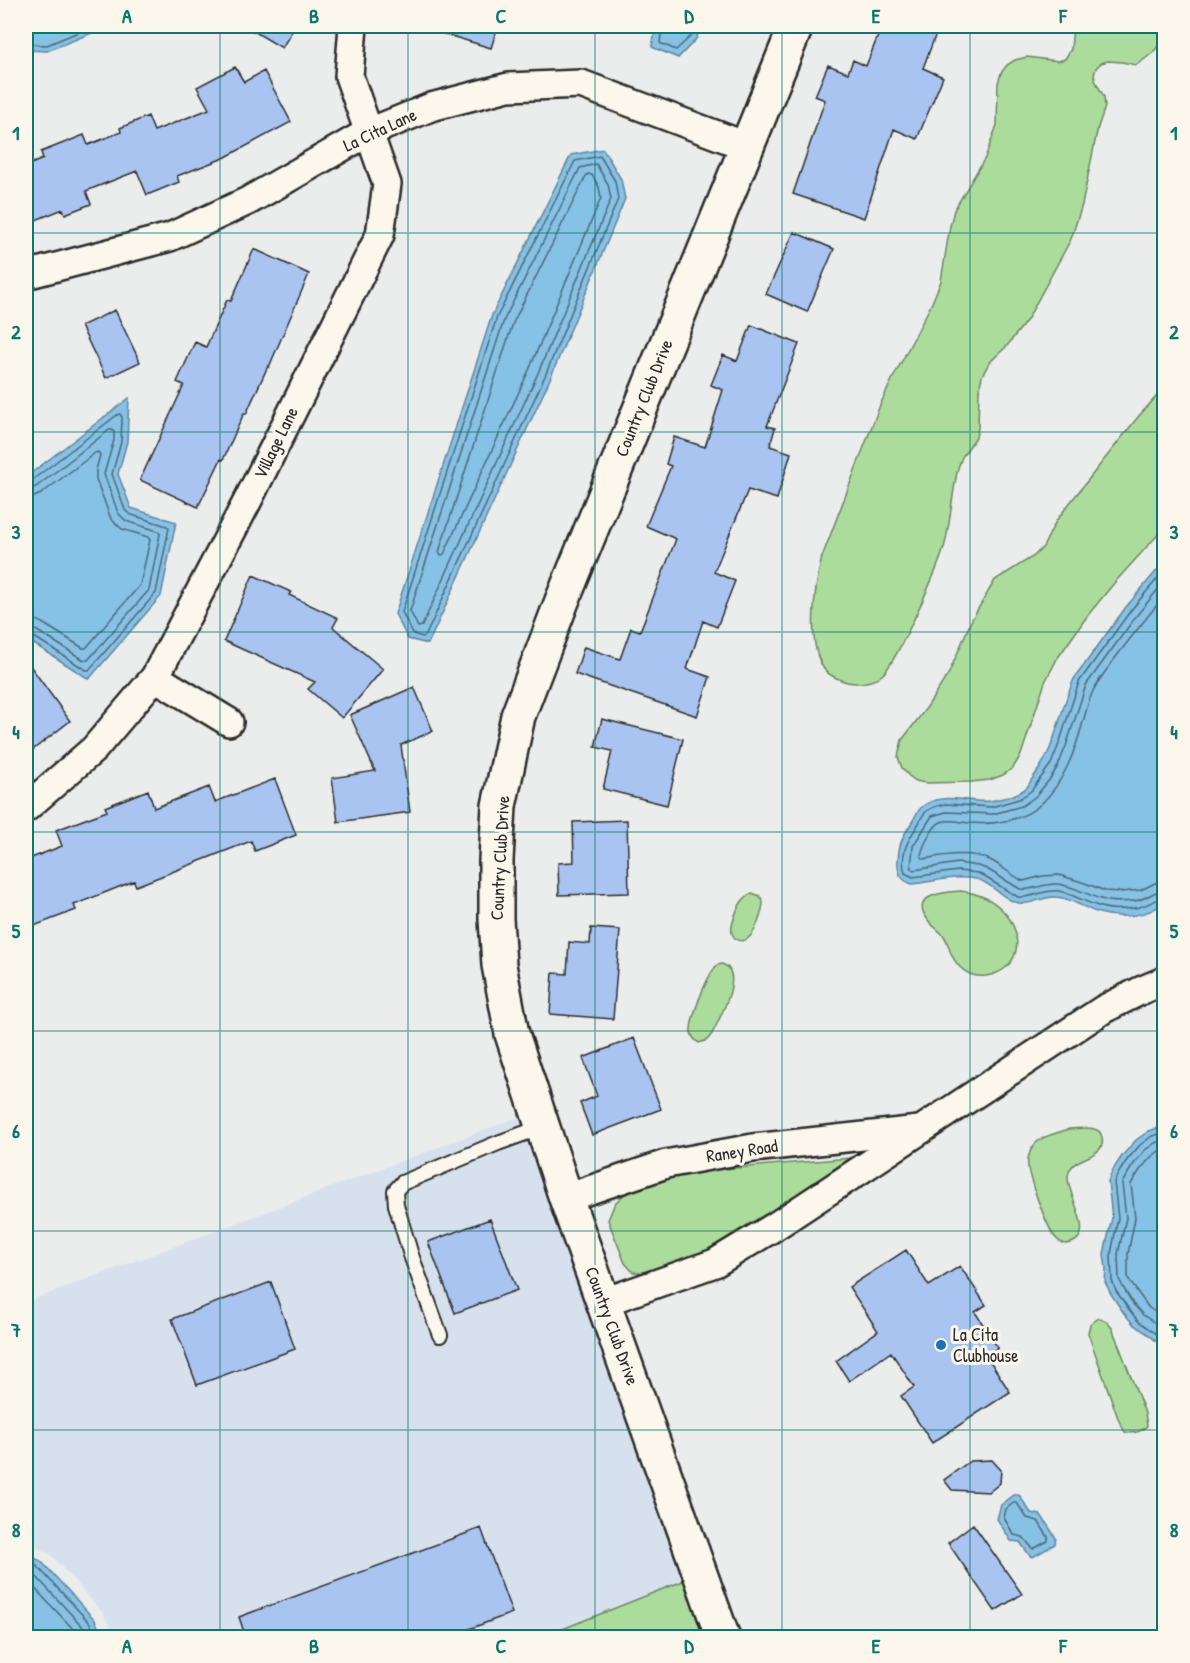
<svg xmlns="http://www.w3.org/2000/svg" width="1190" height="1663" font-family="'Patrick Hand',sans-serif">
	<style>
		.built { fill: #d7e1ee }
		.green { fill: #acdc9c; stroke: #6c8464; stroke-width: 1.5 }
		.water { fill: #86c1e6; stroke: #62859b; stroke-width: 1.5 }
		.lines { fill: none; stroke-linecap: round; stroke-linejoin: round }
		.shore { stroke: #4f6776; stroke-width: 1.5 }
		.building { fill: #a9c4f1; stroke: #2b2b2b; stroke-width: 1.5 }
		.service-casing { stroke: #2b2b2b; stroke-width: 18 }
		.minor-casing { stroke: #2b2b2b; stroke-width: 32 }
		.tertiary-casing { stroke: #2b2b2b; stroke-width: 38 }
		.service { stroke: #fbf7ec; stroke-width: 14 }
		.minor { stroke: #fbf7ec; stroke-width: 27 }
		.tertiary { stroke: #fbf7ec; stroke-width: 33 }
		.grid { fill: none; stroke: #0f766e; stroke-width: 1.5; stroke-opacity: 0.55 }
		.poi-dot { fill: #1f6fb2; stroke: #fbf7ec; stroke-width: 2 }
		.labels { text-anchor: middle; stroke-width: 6; stroke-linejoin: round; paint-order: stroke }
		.street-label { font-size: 18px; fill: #2b2b2b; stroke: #fbf7ec }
		.poi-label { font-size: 18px; fill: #2b2b2b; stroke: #fbf7ec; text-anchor: start }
		.neatline { fill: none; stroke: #0f766e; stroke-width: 2 }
		.grid-label { font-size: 20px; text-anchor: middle; font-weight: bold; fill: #0f766e }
	</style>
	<rect width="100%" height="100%" fill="#ebeded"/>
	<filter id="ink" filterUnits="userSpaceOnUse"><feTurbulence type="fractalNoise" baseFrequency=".0167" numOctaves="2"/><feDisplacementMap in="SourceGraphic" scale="12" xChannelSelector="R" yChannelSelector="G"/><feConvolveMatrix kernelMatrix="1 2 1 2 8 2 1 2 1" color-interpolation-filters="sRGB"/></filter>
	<g filter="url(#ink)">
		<path class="built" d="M521 1116 546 1180 688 1579 540 1637H116L103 1613 50 1554 26 1542V1302Z"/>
		<path class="green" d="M1073 26H1164C1164 45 1152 55 1136 65L1122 62 1108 61 1101 63 1096 68 1094 75 1095 80 1104 97 1105 107 1098 127 1082 205 1071 239 1027 320 1007 346 989 363 982 376 979 391 978 428 976 437 962 457 958 468C952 493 951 519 945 544 940 565 896 663 882 675 872 683 859 684 847 682 840 680 828 675 824 669 806 643 815 586 822 557L880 405 892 380 931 305 941 281 950 226 954 210 985 158 997 125 998 83 1001 73 1007 65 1015 60 1027 57 1058 61 1065 59 1071 49Z
			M1164 388V528L1115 582 1088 615 1057 659 1045 682 1021 755 1013 768 1003 775 990 780 971 782 925 783 916 781 909 776 902 768 898 757 902 740 927 707 949 673 972 619 995 580 1034 556 1043 547 1056 521 1069 504 1138 417Z
			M961 891C977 893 994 900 1005 913 1025 936 1020 971 986 976 969 978 957 968 951 953 948 947 948 942 944 936 939 930 932 926 928 920 908 895 945 892 961 891Z
			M752 893 760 896 763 901C763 910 756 934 747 939 744 941 741 941 738 940 726 935 734 919 737 910 741 902 744 897 752 893Z
			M722 964C746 972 719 1019 712 1034L707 1040 699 1043C694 1040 692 1037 691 1032 690 1019 706 979 714 969 717 964 717 965 722 964Z
			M1069 1129C1079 1129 1100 1124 1102 1137 1103 1142 1102 1147 1099 1150 1089 1160 1070 1159 1068 1176 1066 1196 1101 1239 1066 1244 1061 1243 1058 1241 1055 1237 1048 1229 1028 1177 1028 1166 1027 1161 1029 1153 1032 1148 1039 1136 1057 1133 1069 1129Z
			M850 1158 716 1249 653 1274 633 1272 625 1263 608 1220 615 1203 626 1193 690 1172Z
			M1099 1318 1106 1321 1112 1328 1145 1413 1147 1426C1141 1432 1133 1434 1125 1432L1119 1421 1088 1333 1090 1324Z
			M688 1579 709 1638H540Z"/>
		<path class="water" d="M26 26H109L47 51 26 50Z
			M656 26H701L696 39 678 58 652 47Z
			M603 149 621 179 625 199 550 379 428 644 408 639 395 614 492 315 571 155Z
			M129 398 127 442 118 474 131 508 176 522 161 596 89 679 26 639V477Z
			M1164 562V902C1149 917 1119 919 1099 913 1085 909 1071 898 1056 897 1042 896 1030 907 1015 902 1002 898 989 881 976 879 954 875 934 882 912 884 900 880 897 872 898 860 899 843 903 836 912 822 915 817 917 811 922 807 941 791 967 803 989 801 996 800 1004 798 1011 796 1016 794 1023 791 1027 787 1029 785 1030 782 1032 779 1057 748 1058 714 1074 679L1126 607Z
			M1164 1126V1348L1148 1334 1134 1325 1123 1312 1111 1294 1105 1282 1106 1269 1104 1254 1112 1218 1108 1181 1112 1171 1122 1156 1136 1140 1149 1131Z
			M1014 1495H1019L1031 1513 1041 1515 1056 1538 1055 1544 1033 1557 1030 1556 1020 1542 1011 1541 997 1519 1001 1505Z
			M26 1554 41 1561 95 1620 103 1637H37L26 1625Z"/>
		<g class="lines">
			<path class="shore" d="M662 26 660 43 676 50 691 36 695 26
				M26 44 47 45 93 26
				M600 156 615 181 618 199 545 376 426 635 423 637 413 634 402 612 497 317 575 161Z
				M596 164 608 184 611 199 538 373 422 626 418 627 410 611 504 320 580 168Z
				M588 174 592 175 599 187 601 198 529 370 444 554 441 556 439 552 513 323 586 176Z
				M26 482 31 481 117 415 120 414 122 417 121 442 112 474 125 510 129 514 167 526 169 528 156 593 89 670H86L31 635 26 634
				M26 489 36 487 109 430H112L114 432V440L104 474 118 513 126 521 158 531 160 534 149 590 88 660H84L34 629 26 627
				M26 498 34 497 41 494 95 453 98 452 100 455 96 470V479L111 519 122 529 148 537 150 540 140 585 86 648H83L39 621 26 618
				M1164 571 1131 610 1079 682 1059 744 1051 764 1031 791 1019 799 991 807 946 804C939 805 932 807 927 811 923 814 921 818 919 823 909 839 899 853 905 873L913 877 958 871 978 873 1018 897C1032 899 1044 889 1059 891 1072 894 1085 902 1098 906 1109 910 1123 910 1134 908 1146 907 1154 899 1164 898
				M1164 582 1137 615 1086 685 1066 746 1058 766 1050 779 1036 796 1022 806 993 814 946 812 932 816 913 846 911 868 914 870 958 863 978 866 987 869 1020 889C1032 891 1044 883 1057 884 1072 885 1087 895 1101 899 1111 903 1124 902 1134 901 1145 900 1153 891 1164 890
				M1164 596C1148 616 1132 636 1116 657 1108 668 1099 679 1093 691 1088 701 1086 712 1083 722 1075 751 1064 782 1042 803 1024 821 993 825 969 823 961 822 949 819 941 822 933 825 922 847 921 856L924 859C943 855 972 851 990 860 1002 866 1011 875 1023 881L1043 876 1059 875 1085 883 1105 891 1121 892 1141 890 1155 883 1164 881
				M1164 1133 1152 1136 1140 1145 1127 1160 1118 1174 1114 1182 1118 1218 1111 1254 1112 1281 1116 1291 1128 1308 1138 1321 1164 1339
				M1164 1140 1155 1143 1145 1150 1133 1165 1122 1183 1126 1218 1118 1254 1119 1279 1123 1287 1133 1304 1143 1315 1164 1329
				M1164 1150 1159 1151 1151 1157 1140 1170 1131 1184 1135 1218 1128 1254V1278L1131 1283 1149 1308 1164 1318
				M1013 1503H1017L1027 1518 1038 1521 1048 1537V1541L1033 1549 1023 1537 1014 1535 1004 1518 1006 1509Z
				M26 1560 38 1567 90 1623 97 1638
				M26 1569 33 1573 83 1627 88 1638
				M26 1579 76 1632 78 1638"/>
		</g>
		<path class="building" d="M245 26H295L282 48Z
			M431 26H498L491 48 431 30Z
			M882 26H924L937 31 923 68 943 77 917 139 894 129 864 218 793 194 825 100 815 96 828 65 848 73 853 60 866 66Z
			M235 67 244 82 264 71 291 122 224 158 177 176 179 182 147 195 137 171 86 191 91 204 65 214 63 209 26 224V166L43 159 41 152 84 135 88 145 121 132 120 128 148 116 154 131 209 109 197 87Z
			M794 232 834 249 807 312 766 294Z
			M254 249 309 274 269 367 268 366 246 414 244 413 223 460 221 459 198 507 140 480 184 385 177 382 195 342 206 347 227 300 231 301Z
			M115 310 140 362 106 378 81 326Z
			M751 325 799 344 767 426 775 428 770 446 791 453 777 499 748 490 714 572 735 581 717 627 703 621 687 669 710 677 697 716 575 674 584 647 620 659 631 628 640 631 676 539 646 526 671 466 666 464 674 437 705 447 723 390 711 385 723 355 737 361Z
			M253 575 291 592 289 595 338 618 333 627 383 669 342 718 308 689 315 682 224 641Z
			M26 660 70 721 26 755Z
			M414 687 433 731 401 745 410 812 338 822 332 778 375 771 350 715Z
			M602 719 683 739 667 805 603 789 612 751 595 747Z
			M275 779 296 835 255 851 251 841 136 886 134 881 74 905 76 910 26 929V860L62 846 56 830 107 811 105 807 148 790 154 808 209 787 215 802Z
			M627 820 629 893 559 895 558 863 574 862 573 822Z
			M591 928 620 930 613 1019 550 1014 553 973 567 974 569 942 590 944Z
			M634 1038 661 1109 592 1135 580 1103 597 1096 583 1058Z
			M490 1219 517 1290 455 1313 428 1242Z
			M906 1250 929 1286 960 1266 986 1305 975 1312 998 1348 986 1355 1010 1392 932 1443 901 1396 914 1387 891 1352 849 1381 836 1361 878 1331 849 1287Z
			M271 1282 295 1349 197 1385 172 1319Z
			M992 1460 1001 1470 1000 1483 989 1492 952 1490 944 1480 970 1461Z
			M973 1524 1022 1594 995 1611 948 1543Z
			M481 1528 512 1613 445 1638H246L239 1617Z"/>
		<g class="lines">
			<defs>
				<path id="service" d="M440 1335 411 1255 396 1205 395 1191 402 1183 498 1143 542 1127"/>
				<path id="minor" d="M26 275 170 237 248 201 367 133 431 107 508 87 581 84 746 146
					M155 677 229 722
					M26 808 94 749 155 677 247 502 380 235 387 184 349 76 353 26
					M566 1198 666 1164 753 1148 919 1130
					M604 1302 715 1263 774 1227 1104 1009 1140 991 1164 981"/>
				<path id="tertiary" d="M723 1638 566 1198 512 1034 499 965 496 919V860L499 806 518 716 562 601 796 26"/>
			</defs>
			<use href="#service" class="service-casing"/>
			<use href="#minor" class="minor-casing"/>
			<use href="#tertiary" class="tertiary-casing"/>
			<use href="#service" class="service"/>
			<use href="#minor" class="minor"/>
			<use href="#tertiary" class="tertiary"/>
		</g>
	</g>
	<path class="grid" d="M220 26V1638M408 26V1638M595 26V1638M782 26V1638M970 26V1638M26 233H1164M26 432H1164M26 632H1164M26 832H1164M26 1031H1164M26 1231H1164M26 1430H1164"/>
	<circle class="poi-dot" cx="941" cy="1345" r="6"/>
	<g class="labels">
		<g class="street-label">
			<text transform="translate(380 130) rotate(-25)" y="6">La Cita Lane</text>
			<text transform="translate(644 398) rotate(-68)" y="6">Country Club Drive</text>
			<text transform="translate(276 443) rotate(-64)" y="6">Village Lane</text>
			<text transform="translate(500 858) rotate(-87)" y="6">Country Club Drive</text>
			<text transform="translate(742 1151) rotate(-9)" y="6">Raney Road</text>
			<text transform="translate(612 1326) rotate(70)" y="6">Country Club Drive</text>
		</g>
		<g class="poi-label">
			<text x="953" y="1341">La Cita<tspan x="953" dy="21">Clubhouse</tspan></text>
		</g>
	</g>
	<rect width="1190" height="1663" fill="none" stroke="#fbf7ec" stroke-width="66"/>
	<rect x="33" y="33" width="1124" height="1597" class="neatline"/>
	<g class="grid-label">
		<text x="127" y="23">A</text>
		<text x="314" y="23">B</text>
		<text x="501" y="23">C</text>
		<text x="689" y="23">D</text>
		<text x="876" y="23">E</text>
		<text x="1063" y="23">F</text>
		<text x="16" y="140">1</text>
		<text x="1174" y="140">1</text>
		<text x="16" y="339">2</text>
		<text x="1174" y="339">2</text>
		<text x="16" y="539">3</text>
		<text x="1174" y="539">3</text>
		<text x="16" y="739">4</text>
		<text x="1174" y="739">4</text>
		<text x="16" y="938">5</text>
		<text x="1174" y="938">5</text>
		<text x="16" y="1138">6</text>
		<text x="1174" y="1138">6</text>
		<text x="16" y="1337">7</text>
		<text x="1174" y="1337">7</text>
		<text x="16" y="1537">8</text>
		<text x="1174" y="1537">8</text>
		<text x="127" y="1653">A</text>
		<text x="314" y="1653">B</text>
		<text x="501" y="1653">C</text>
		<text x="689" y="1653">D</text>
		<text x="876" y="1653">E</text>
		<text x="1063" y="1653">F</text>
	</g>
</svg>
